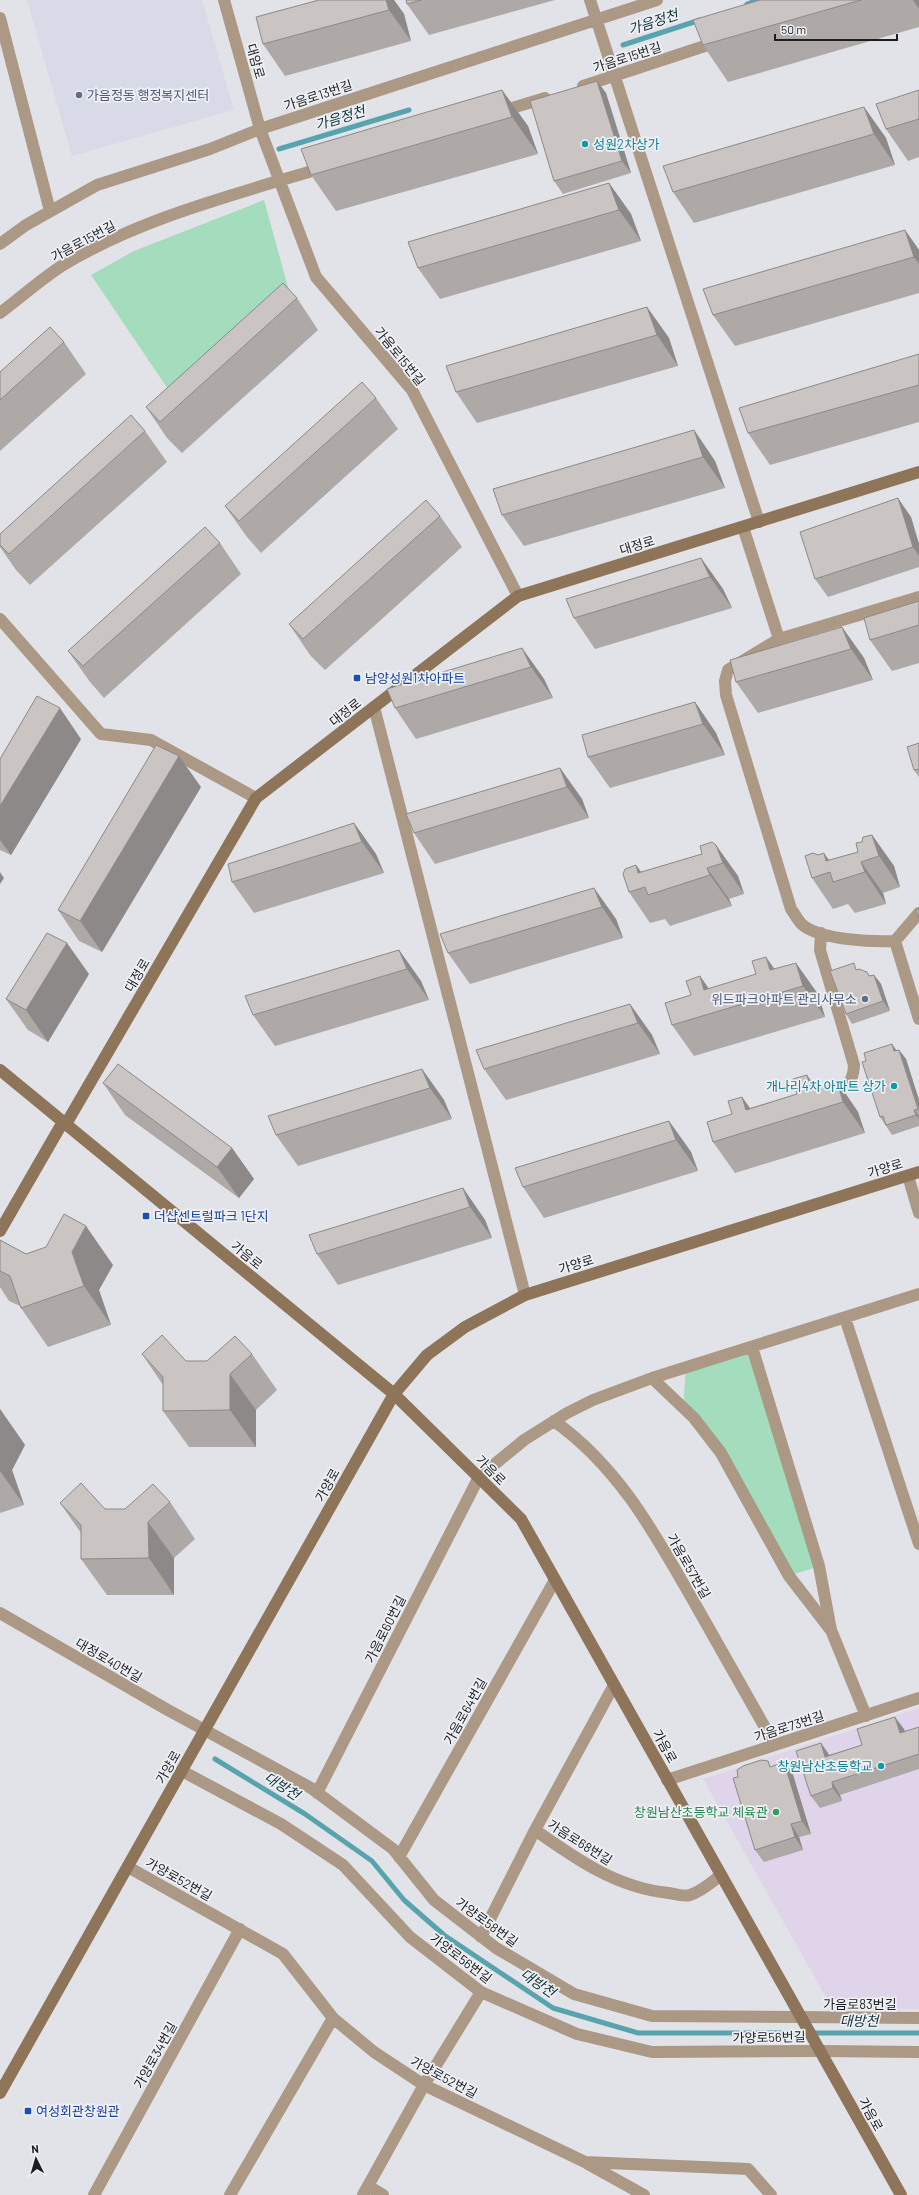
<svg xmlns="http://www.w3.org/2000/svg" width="919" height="2195" font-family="Barlow,'Noto Sans KR',sans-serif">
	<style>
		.built { fill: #d8dae7 }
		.education { fill: #dfd4e9 }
		.green { fill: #a4ddbd }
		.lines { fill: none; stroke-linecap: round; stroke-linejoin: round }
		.stream { stroke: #57a4ae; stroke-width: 5 }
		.street { stroke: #ab9885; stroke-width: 12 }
		.secondary { stroke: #8e7458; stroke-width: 12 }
		.wall { fill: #aea9a7 }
		.shaded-wall { fill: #8d8988 }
		.building { fill: #cac4c2; stroke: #8d8988 }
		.service-dot { fill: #5c6f8a; stroke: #eff0f5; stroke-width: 1.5 }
		.culture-dot { fill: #0f9aa8; stroke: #eff0f5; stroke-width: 1.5 }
		.transit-dot { fill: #1a4fb4; stroke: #eff0f5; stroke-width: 1.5 }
		.leisure-dot { fill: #2e9e5b; stroke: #eff0f5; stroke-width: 1.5 }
		.labels { text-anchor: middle; stroke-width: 3.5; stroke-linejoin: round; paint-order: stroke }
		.street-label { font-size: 13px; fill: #1d1e1f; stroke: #eff0f5 }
		.service-label { font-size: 13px; fill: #4e5e75; stroke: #eff0f5; text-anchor: start }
		.culture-label { font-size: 13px; fill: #0d838f; stroke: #eff0f5; text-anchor: end }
		.transit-label { font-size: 13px; fill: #164399; stroke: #eff0f5; text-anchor: start }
		.leisure-label { font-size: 13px; fill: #27864d; stroke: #eff0f5; text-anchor: end }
		.water-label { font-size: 14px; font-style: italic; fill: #0d3338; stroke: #eff0f5 }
	</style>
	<rect width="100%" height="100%" fill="#e2e3e8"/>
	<path class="built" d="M27 0H202L234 110 72 156Z"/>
	<path class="education" d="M919 1708V2009L832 2008 703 1779Z"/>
	<path class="green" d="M264 200 291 298 174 398 91 275 134 251Z
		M752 1347 819 1566 789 1576 743 1490 683 1408 686 1367Z"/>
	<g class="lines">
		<path class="stream" d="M747 4 759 0
			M623 45 700 20
			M279 149 409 110
			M215 1759 305 1814 372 1861 404 1900 444 1935 553 2008 638 2033H919"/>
		<path class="street" d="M224 0 260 129 316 277 412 390 518 596
			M590 0 759 522
			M0 18 50 211
			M583 86 720 41
			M499 112 545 98
			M0 244 26 225 97 185 210 149 260 129 657 0
			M0 313C20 298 39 281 60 267 139 218 237 194 325 167
			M743 527 779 639 728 670 725 681 726 695 791 909C795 914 799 923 804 926 823 940 872 942 895 941L919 913
			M0 619 101 734 151 740 256 798
			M779 639 919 597
			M374 707 525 1295
			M821 933 820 950 854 1065C853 1086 845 1087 827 1092
			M895 941 919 1019
			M908 1176 919 1213
			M845 1318 919 1544
			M752 1347 819 1566 831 1630 866 1716
			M652 1378 694 1418 721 1453 789 1576 830 1629
			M554 1421C619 1467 655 1534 694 1602 721 1650 748 1697 775 1745
			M0 1613 166 1709 311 1788 393 1849 434 1900 496 1948 574 1994 652 2016 919 2018
			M182 1771 281 1824 343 1865 410 1937 481 1992 577 2034 652 2052 820 2051 919 2052
			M667 1780 919 1698
			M317 1793 479 1477 524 1440 567 1413 593 1400 652 1378 919 1294
			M535 1830C576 1859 617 1888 669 1893 675 1894 684 1897 690 1895 701 1892 712 1882 721 1875
			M399 1857 555 1580
			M128 1867 283 1954 333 2018 374 2052 424 2085 585 2162 748 2169 771 2195
			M481 1937 535 1830 614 1685
			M588 2164 644 2195
			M368 2186 383 2195
			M94 2195 240 1929
			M230 2195 333 2018
			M363 2195 424 2085 481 1992"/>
		<path class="secondary" d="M0 1070 394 1394 521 1519 901 2195
			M0 1231 60 1127 66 1124 256 798 518 596 919 472
			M0 2093 394 1394 427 1355 465 1327 525 1295 919 1172"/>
	</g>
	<path class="wall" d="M394 0 404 14 411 41 285 76 263 44Z
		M406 0H555L429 35 407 4Z
		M760 0H919V27L728 82 703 45Z
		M597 81 606 93 631 173 563 194 554 181Z
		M502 90 528 126 538 154 336 211 311 175Z
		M919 90V157L908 161 886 129Z
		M864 107 886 138 895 165 694 223 673 192Z
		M609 183 631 214 641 241 440 299 418 268Z
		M905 230 919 250V293L735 346 713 315Z
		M297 298 318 330 182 453 167 438 146 407Z
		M647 307 669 338 678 366 477 423 456 392Z
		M64 342 86 374 0 451V372Z
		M919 354V422L770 465 748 433Z
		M376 398 398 429 261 553 247 537 225 506Z
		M694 430 715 461 725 488 524 546 502 515Z
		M145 431 167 462 30 585 16 570 0 547V534Z
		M440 516 462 547 325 670 310 655 289 624Z
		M911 517 919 544V567L828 597 815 579Z
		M220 543 241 574 104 698 90 682 68 651Z
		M701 558 723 589 732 608 595 649 574 618Z
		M919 601V663L892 671 870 640Z
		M842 627 864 658 873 680 758 713 736 682Z
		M522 648 544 679 553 698 416 739 395 708Z
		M695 702 716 733 725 755 610 788 588 757Z
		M81 739 11 855 0 850V759Z
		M919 743V777L914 770Z
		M560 768 582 799 589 818 435 864 414 833Z
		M201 787 102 952 79 941 58 910Z
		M354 823 376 854 384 873 254 913 232 882Z
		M872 835 894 866 900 887 883 893 886 904 855 913 848 904 833 909 812 878 818 855 829 860 858 852 862 842Z
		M712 842 738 876 744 894 729 899 732 906 670 926 665 919 650 923 629 892 636 865 641 872 702 854Z
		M594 888 616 919 623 938 470 984 448 953Z
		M399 950 421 981 429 1000 275 1046 253 1015Z
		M775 969 818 994 825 1017 694 1056 672 1025 691 995 700 976 709 989Z
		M858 969 870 976 874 975 881 984 890 1011 852 1024 846 1014Z
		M89 974 48 1042 28 1030 6 999Z
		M630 1004 652 1035 660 1054 506 1100 484 1069Z
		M897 1050H899L906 1059 919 1100V1126L892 1135 880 1117Z
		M422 1069 444 1100 452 1119 298 1166 276 1135Z
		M837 1081 858 1112 865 1133 735 1173 713 1142 732 1114 742 1097 750 1108 797 1094 816 1087Z
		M103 1083 232 1148 254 1179 239 1198 125 1115Z
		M669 1121 691 1152 698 1171 544 1218 523 1187Z
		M463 1188 485 1220 492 1238 338 1285 317 1254Z
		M0 1240 26 1254 113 1265 99 1290 111 1325 48 1347 21 1308 20 1306 9 1301 0 1287Z
		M142 1354 186 1361H207L252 1354 277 1390 256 1410V1447H189L163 1411V1385Z
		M0 1409 25 1445 12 1470 24 1505 0 1513Z
		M170 1502 195 1539 174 1558V1595H107L81 1559V1533L60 1503 105 1509H125Z
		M919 1727V1769L840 1795 842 1801 820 1808 811 1796 829 1755 862 1745 904 1729 905 1732Z
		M772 1766 793 1775 811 1834 799 1837 803 1850 764 1862 755 1850Z"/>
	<path class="shaded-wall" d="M386 0H394L404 14 411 41 389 10Z
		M913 0H919V9Z
		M597 81 606 93 631 173 622 161Z
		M502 90 528 126 538 154 512 117Z
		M864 107 886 138 895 165 874 134Z
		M609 183 631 214 641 241 619 210Z
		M905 230 919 250V264L914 257Z
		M647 307 669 338 678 366 657 335Z
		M694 430 715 461 725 488 703 457Z
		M898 498 911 517 919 544V556L913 547Z
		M701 558 723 589 732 608 710 577Z
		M842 627 864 658 873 680 851 649Z
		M522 648 544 679 553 698 531 667Z
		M695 702 716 733 725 755 703 724Z
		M60 708 81 739 11 855 0 840V806Z
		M179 756 201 787 102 952 80 921Z
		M560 768 582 799 589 818 567 787Z
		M354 823 376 854 384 873 362 842Z
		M872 835 894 866 900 887 879 856Z
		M716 845 738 876 744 894 723 863Z
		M824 853 842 879 826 861Z
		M861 862 883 893 886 904 865 872Z
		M636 865 656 893 638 873Z
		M707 868 729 899 732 906 710 875Z
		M0 872 4 878 0 884Z
		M594 888 616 919 623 938 602 907Z
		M67 943 89 974 48 1042 26 1010Z
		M399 950 421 981 429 1000 407 969Z
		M766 957 788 988 770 970Z
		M796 963 818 994 825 1017 803 986Z
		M874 975 881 984 890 1011 883 1001Z
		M700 976 722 1008 704 990Z
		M630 1004 652 1035 660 1054 638 1023Z
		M892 1044 899 1054 894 1051Z
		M899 1050 906 1059 919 1100V1110Z
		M422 1069 444 1100 452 1119 430 1088Z
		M807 1075 829 1106 811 1089Z
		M837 1081 858 1112 865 1133 843 1102Z
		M742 1097 763 1127 746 1110Z
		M914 1110 919 1116V1119L916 1115Z
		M669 1121 691 1152 698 1171 676 1140Z
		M232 1148 254 1179 239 1198 217 1167Z
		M463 1188 485 1220 492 1238 470 1207Z
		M86 1226 113 1265 99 1290 111 1325 84 1286 72 1252Z
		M230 1374 256 1410V1447L230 1410Z
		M0 1409 25 1445 12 1470 24 1505 0 1471Z
		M148 1522 174 1558V1595L149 1558Z
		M895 1717 904 1729 909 1746 900 1733Z
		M821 1743 830 1756 825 1757Z
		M784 1762 793 1775 811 1834 802 1821Z
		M832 1782 840 1795 842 1801 833 1788Z
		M791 1824 799 1837 803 1850 795 1837Z"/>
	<path class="building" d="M319 0H386L389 10 263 44 256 17Z
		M406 0H421L407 4Z
		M760 0H861L703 45 693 20Z
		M597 81 622 161 554 181 530 101Z
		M502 90 512 117 311 175 301 149Z
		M919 90V119L886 129 876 104Z
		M864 107 874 134 673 192 663 166Z
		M609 183 619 210 418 268 408 242Z
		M905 230 914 257 713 315 703 289Z
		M283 283 297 298 160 422 146 407Z
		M647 307 657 335 456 392 446 366Z
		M50 327 64 342 0 400V372Z
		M919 354V385L748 433 739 408Z
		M362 382 376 398 239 521 225 506Z
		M131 415 145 431 9 554 0 545V534Z
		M694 430 703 457 502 515 493 489Z
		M898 498 913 547 815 579 800 532Z
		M426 500 440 516 303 639 289 624Z
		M205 527 220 543 83 666 68 651Z
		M701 558 710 577 574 618 566 599Z
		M919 601V625L870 640 864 618Z
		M842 627 851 649 736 682 730 660Z
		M522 648 531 667 395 708 387 689Z
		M37 696 60 708 0 806V759Z
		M695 702 703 724 588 757 582 735Z
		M919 743V769L914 770 907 747Z
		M156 745 179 756 80 921 58 910Z
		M560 768 567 787 414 833 406 814Z
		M354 823 362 842 232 882 228 864Z
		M872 835 879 856 861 862 865 872 833 882 830 872 812 878 805 856 813 853 818 855 824 853 826 861 858 852 856 843 862 842 863 837Z
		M712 842 716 845 723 863 707 868 710 875 648 895 645 887 629 892 623 874 625 869 636 865 638 873 702 854 700 846Z
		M594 888 602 907 448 953 440 934Z
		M919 909V918L916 910Z
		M47 933 67 943 26 1010 6 999Z
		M399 950 407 969 253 1015 245 996Z
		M766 957 770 970 796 963 803 986 672 1025 665 1003 691 995 686 981 700 976 704 990 756 974 752 961Z
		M854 963 856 970 859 969 867 972 869 976 874 975 883 1001 846 1014 830 971Z
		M630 1004 638 1023 484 1069 476 1050Z
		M892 1044 894 1051 899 1050 918 1109 914 1110 916 1115 886 1125 883 1116 880 1117 862 1062 866 1061 864 1053Z
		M118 1064 232 1148 217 1167 103 1083Z
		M422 1069 430 1088 276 1135 268 1116Z
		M807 1075 811 1089 837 1081 843 1102 713 1142 707 1122 732 1114 728 1101 742 1097 746 1110 797 1094 793 1079Z
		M669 1121 676 1140 523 1187 515 1168Z
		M463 1188 470 1207 317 1254 309 1235Z
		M64 1214 86 1226 72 1252 84 1286 21 1308 10 1276 0 1271V1240L26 1254 46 1247Z
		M162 1335 186 1361H207L235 1336 252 1354 230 1374V1410L163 1411V1377L142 1354Z
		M81 1483 105 1509H125L153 1484 170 1502 148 1522 149 1558 81 1559V1525L60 1503Z
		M895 1717 900 1733 919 1727V1754L832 1782 833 1788 811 1796 796 1751 821 1743 825 1757 862 1745 857 1729Z
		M761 1760 768 1761 770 1767 784 1762 802 1821 791 1824 795 1837 755 1850 733 1778 738 1777 737 1770 743 1766Z"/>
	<g class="service-dot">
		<circle cx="79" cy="95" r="4"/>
		<circle cx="865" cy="999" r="4"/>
	</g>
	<g class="culture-dot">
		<circle cx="585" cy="144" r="4"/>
		<circle cx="894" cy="1086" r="4"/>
		<circle cx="881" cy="1766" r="4"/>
	</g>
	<g class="transit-dot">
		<rect x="353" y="674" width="8" height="8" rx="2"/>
		<rect x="142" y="1212" width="8" height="8" rx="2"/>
		<rect x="24" y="2107" width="8" height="8" rx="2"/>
	</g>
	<circle class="leisure-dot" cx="776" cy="1812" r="4"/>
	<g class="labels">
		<g class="street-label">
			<text transform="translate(627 57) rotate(-18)" y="5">가음로15번길</text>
			<text transform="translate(256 61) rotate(74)" y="5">대암로</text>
			<text transform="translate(318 95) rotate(-18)" y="5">가음로13번길</text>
			<text transform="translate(83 241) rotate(-28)" y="5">가음로15번길</text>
			<text transform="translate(400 356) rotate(51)" y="5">가음로15번길</text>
			<text transform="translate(637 545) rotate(-17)" y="5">대정로</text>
			<text transform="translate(345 712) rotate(-38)" y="5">대정로</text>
			<text transform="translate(137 975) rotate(-60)" y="5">대정로</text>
			<text transform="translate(885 1168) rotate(-17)" y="5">가양로</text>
			<text transform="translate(247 1255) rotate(39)" y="5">가음로</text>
			<text transform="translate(576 1264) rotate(-17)" y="5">가양로</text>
			<text transform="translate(491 1470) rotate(45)" y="5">가음로</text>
			<text transform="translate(327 1485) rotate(-61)" y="5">가양로</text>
			<text transform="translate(689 1566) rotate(60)" y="5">가음로57번길</text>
			<text transform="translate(385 1629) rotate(-63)" y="5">가음로60번길</text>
			<text transform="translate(109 1660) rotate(30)" y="5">대정로40번길</text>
			<text transform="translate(465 1711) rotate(-61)" y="5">가음로64번길</text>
			<text transform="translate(789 1726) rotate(-18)" y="5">가음로73번길</text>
			<text transform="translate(665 1746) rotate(61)" y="5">가음로</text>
			<text transform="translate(168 1767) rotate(-60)" y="5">가양로</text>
			<text transform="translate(580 1842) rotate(32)" y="5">가음로68번길</text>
			<text transform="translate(179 1879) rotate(29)" y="5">가양로52번길</text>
			<text transform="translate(487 1922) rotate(36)" y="5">가양로58번길</text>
			<text transform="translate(461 1958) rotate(37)" y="5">가양로56번길</text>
			<text x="860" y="2009">가음로83번길</text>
			<text transform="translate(769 2037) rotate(-1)" y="5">가양로56번길</text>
			<text transform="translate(155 2055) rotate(-61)" y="5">가양로34번길</text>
			<text transform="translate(444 2077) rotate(28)" y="5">가양로52번길</text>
			<text transform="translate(871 2114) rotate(61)" y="5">가음로</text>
		</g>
		<g class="service-label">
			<text x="87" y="100">가음정동 행정복지센터</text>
			<text x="857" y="1004" text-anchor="end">위드파크아파트 관리사무소</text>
		</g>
		<g class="culture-label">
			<text x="593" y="149" text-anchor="start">성원2차상가</text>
			<text x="886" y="1091">개나리4차 아파트 상가</text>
			<text x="873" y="1771">창원남산초등학교</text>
		</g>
		<g class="transit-label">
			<text x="365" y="683">남양성원1차아파트</text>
			<text x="154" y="1221">더샵센트럴파크 1단지</text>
			<text x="36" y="2116">여성회관창원관</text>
		</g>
		<g class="leisure-label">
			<text x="768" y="1817">창원남산초등학교 체육관</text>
		</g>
		<g class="water-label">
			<text transform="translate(653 22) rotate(-18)" y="5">가음정천</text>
			<text transform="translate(340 118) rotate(-17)" y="5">가음정천</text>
			<text transform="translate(282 1786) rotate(32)" y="5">대방천</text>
			<text transform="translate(538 1983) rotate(34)" y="5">대방천</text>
			<text x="859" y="2026">대방천</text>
		</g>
	</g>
	<g transform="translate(36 2159) rotate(355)" stroke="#eff0f5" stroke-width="3" paint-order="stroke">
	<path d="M0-3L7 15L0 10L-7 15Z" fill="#1d1e1f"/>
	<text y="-6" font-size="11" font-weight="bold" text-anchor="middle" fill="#1d1e1f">N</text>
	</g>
	<path d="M775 34v6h122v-6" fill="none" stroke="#1d1e1f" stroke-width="2"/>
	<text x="781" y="34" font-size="12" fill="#1d1e1f" stroke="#eff0f5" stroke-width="3" paint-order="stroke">50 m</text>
</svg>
